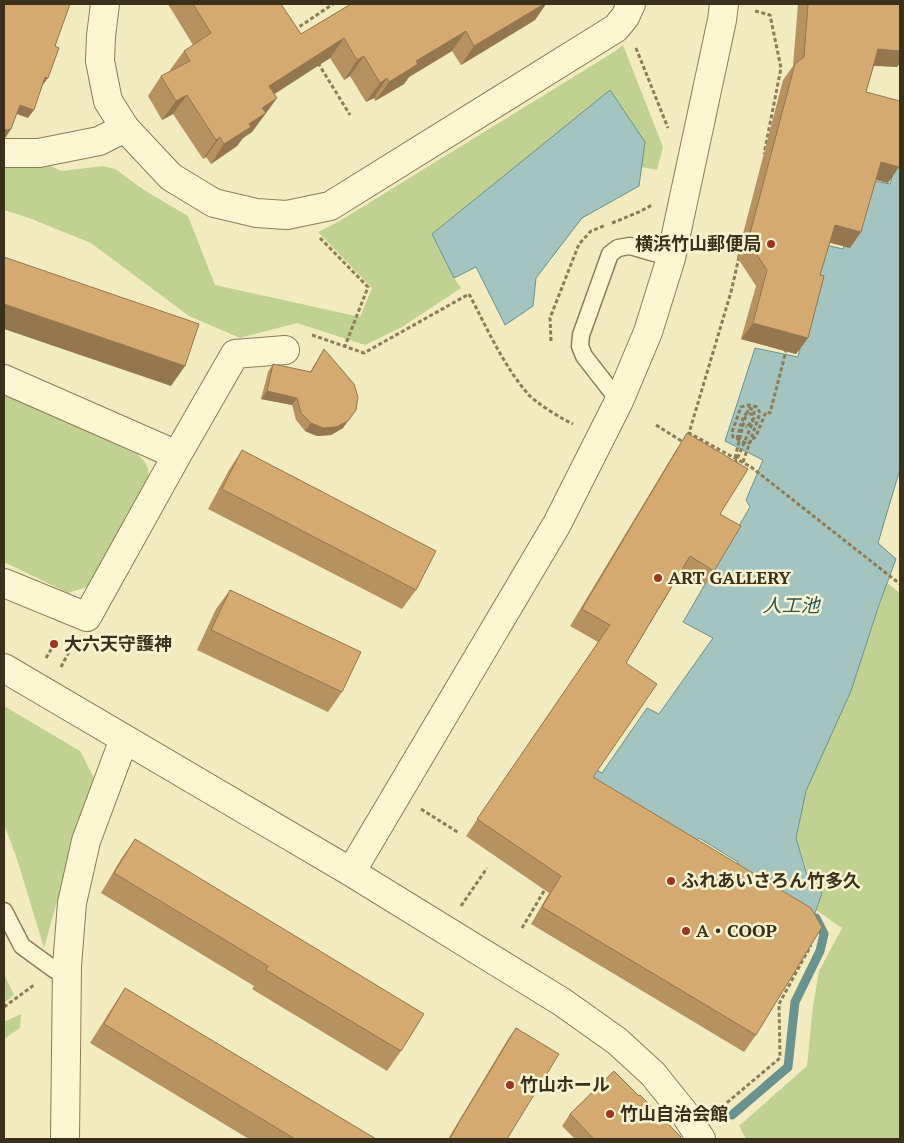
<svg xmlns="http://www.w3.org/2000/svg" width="904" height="1143" font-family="'PT Serif','Noto Sans JP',serif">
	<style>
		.green { fill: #c0d192 }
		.water { fill: #a3c4bf; stroke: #69938f }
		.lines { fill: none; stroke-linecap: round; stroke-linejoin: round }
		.stream { stroke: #69938f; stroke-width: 9 }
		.service-casing { stroke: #8d7c56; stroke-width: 19 }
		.minor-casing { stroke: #8d7c56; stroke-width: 30 }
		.tertiary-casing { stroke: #8d7c56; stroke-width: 30 }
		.path { stroke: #8d7c56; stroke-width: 3; stroke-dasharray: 4 2.5; stroke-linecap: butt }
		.service { stroke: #fcf6d3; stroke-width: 16 }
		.minor { stroke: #fcf6d3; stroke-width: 28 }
		.tertiary { stroke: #fcf6d3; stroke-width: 28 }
		.path-bridge { stroke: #8d7c56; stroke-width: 3; stroke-dasharray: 4 2.5; stroke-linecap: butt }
		.wall { fill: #b69261 }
		.shaded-wall { fill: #94774f }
		.building { fill: #d4aa71; stroke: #94774f }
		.poi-dot { fill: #a2341f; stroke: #f9f4d0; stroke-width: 2 }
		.labels { text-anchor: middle; stroke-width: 5; stroke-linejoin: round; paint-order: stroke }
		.poi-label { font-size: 18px; font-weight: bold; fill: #3b301c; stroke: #f9f4d0; text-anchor: start }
		.water-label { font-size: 19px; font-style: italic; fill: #29575c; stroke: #f9f4d0 }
	</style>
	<rect width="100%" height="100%" fill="#f2ebbf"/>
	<path class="green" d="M623 45 663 147 657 170 641 167 645 142 432 234 454 278 461 288 402 327 365 345 297 323 240 338 189 316 91 243 29 218 4 210V164H45L62 171 103 166 115 169 147 192 188 216 215 285 360 317 372 288 318 232 338 222 614 52Z
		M4 393 137 454C150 466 149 468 148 485L93 585 68 593 4 562Z
		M887 583 900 593V1139H746L739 1126 807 1066 813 1006 819 971 842 928 816 910 822 893 809 877 796 838 806 791 851 691Z
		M4 706 80 751 95 780 76 833 44 948 17 859 4 824Z
		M4 974 14 995 4 1003Z
		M21 1014 20 1028 4 1039V1022Z"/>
	<path class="water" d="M610 90 645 142 639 186 582 218 536 278 533 306 505 325 476 267 454 278 432 234Z
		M899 152 900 153V469L878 543 896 559 879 605 851 691 806 791 796 838 807 875 822 893 814 916 738 868V862L699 838 691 846 596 793 582 761 602 773 647 708 659 714 713 638 683 622 750 507 746 500 763 460 725 441 755 348 798 357 826 245 843 249 864 179 890 184Z"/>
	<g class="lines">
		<path class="stream" d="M732 1115 788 1067 795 1002 820 951 824 934 816 918"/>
		<defs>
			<path id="service" d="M619 401 584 356 580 346 581 335 610 254 618 248 630 246 671 258
				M4 911 22 946 55 970 67 966"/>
			<path id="minor" d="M4 153H39L99 141 125 128
				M4 379 177 455 87 617 4 583
				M177 455 235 354 285 350"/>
			<path id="tertiary" d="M105 4 101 36 100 61 108 101 125 128 171 177 214 203 256 213 287 215 330 206 616 28 625 17 631 4
				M4 668 351 872 562 1002 617 1041 653 1074 685 1114 701 1139
				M351 872 557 524 619 401 648 332 671 258 722 20 724 4
				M65 1139 67 966 72 903 86 841 124 739"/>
		</defs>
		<use href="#service" class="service-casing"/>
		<use href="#minor" class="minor-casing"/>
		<use href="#tertiary" class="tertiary-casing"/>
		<path class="path" d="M755 11 770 15 781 68 764 154
			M297 31 296 29 333 4
			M636 48 668 128
			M318 63 350 115
			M612 223 639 212 652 205
			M320 238 368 287 345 346
			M739 257 731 292 689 433 751 467 900 584
			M312 335 364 353 469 294C487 328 503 365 528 394 536 403 562 419 573 424
			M551 341 550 318 579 244 591 231 606 225
			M656 425 683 442
			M737 439 741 424
			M735 458 744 421 749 408 754 410V418L747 427
			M743 462 760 413 757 407 749 405 741 407 732 432 733 437 748 444
			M46 658 53 646
			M61 667 74 642
			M421 809 459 833
			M461 906 487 868
			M522 928 547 886
			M4 1007 34 985
			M717 1111 780 1058 779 1004 811 945"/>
		<use href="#service" class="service"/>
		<use href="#minor" class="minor"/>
		<use href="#tertiary" class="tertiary"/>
		<path class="path-bridge" d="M748 444 756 436 766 412 770 413 786 351
			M735 464 753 422 752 415 748 412 744 416 741 424 744 427H747"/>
	</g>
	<path class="wall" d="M168 4H281L301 34 351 4H546L535 20 461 65 452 51 409 77 404 84 375 101 374 98 366 102 350 76 344 80 330 58 274 94 277 98 252 132 243 138 237 146 211 164 206 157 203 159 173 114 162 120 148 96 161 76 171 71 170 70 184 51 193 45Z
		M798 4H900V63L897 67 874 66 866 92 899 167 888 183 876 180 850 248 830 242 820 275 808 338 796 354 741 339 756 286 737 257 783 80 793 66Z
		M324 349 343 428 331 435 317 436 305 431 296 420 292 405 261 399 268 372 273 364 310 372Z
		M687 433 720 514 714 571 703 587 680 574 626 663 593 777 756 1035 744 1052 531 924 549 893 466 836 598 642 570 626 676 450Z
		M242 450 416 590 402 609 208 509 229 470Z
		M230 590 342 692 328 712 197 650 216 609Z
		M135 839 401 1051 387 1071 252 989 254 986 101 893 121 859Z
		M125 988 376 1139H249L90 1043 112 1008Z
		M516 1028 507 1139H448L508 1039Z
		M570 1114 680 1139H575L562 1126Z"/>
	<path class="shaded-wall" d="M544 4H546L535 20 461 65 474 46Z
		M466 31 452 51 409 77 404 84 375 101 389 82 416 61Z
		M344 38 330 58 256 106 269 86Z
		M878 49 900 51V63L897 67 867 65Z
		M364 56 350 76 344 80 357 60Z
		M45 77 48 78 42 86Z
		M387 78 374 98 366 102 380 83Z
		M187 95 173 114 162 120 176 101Z
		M277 98 252 132 243 138 237 146 211 164 224 144 262 108Z
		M20 105 34 110 28 118 14 113Z
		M4 129H11L6 137 4 138Z
		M220 137 206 157 203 159 216 140Z
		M881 162 899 167 888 183 870 178Z
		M835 225 861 232 850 248 823 241Z
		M4 304 185 366 171 386 4 329Z
		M753 323 808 338 796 354 741 339Z
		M267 391 297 398 292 405 261 399Z
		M356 410 343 428 331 435 317 436 305 431 311 423Z"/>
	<path class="building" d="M4 4H70L55 46 59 48 48 78 45 77 34 110 20 105 11 129 7 130 4 129Z
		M193 4H281L301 34 351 4H544L474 46 466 31 416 61 418 64 389 82 387 78 380 83 364 56 357 60 344 38 269 86 277 98 262 108 266 113 249 124 251 127 224 144 220 137 216 140 187 95 176 101 161 76 190 61 184 51 211 33Z
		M808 4H900V51L878 49 866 92 900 101V163L899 167 881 162 861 232 835 225 820 275 824 276 808 338 753 323 767 270 748 241 795 64 804 57Z
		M4 257 199 324 185 366 4 304Z
		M324 349 354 384 358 397 356 410 348 421 336 427 323 428 311 423 301 413 297 398 267 391 273 364 311 372Z
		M687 433 748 469 720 514 741 526 714 571 690 556 626 663 657 684 593 777 811 908 822 927 756 1035 542 907 561 876 477 819 610 625 582 609Z
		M242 450 436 551 416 590 222 489Z
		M230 590 361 652 342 692 211 630Z
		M135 839 424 1014 401 1051 266 970 268 966 114 873Z
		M125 988 376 1139H295L104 1024Z
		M516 1028 559 1054 507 1139H503L500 1138 499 1139H450L458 1124Z
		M614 1071 639 1096 640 1095 681 1137 679 1139H594L570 1114Z"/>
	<g class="poi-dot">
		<circle cx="771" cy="244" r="5"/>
		<circle cx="658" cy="578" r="5"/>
		<circle cx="54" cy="644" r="5"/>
		<circle cx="671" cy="881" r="5"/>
		<circle cx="686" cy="931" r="5"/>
		<circle cx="510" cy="1085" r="5"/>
		<circle cx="610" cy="1114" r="5"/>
	</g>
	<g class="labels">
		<g class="poi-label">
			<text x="761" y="250" text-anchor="end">横浜竹山郵便局</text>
			<text x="668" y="584">ART GALLERY</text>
			<text x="64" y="650">大六天守護神</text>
			<text x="681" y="887">ふれあいさろん竹多久</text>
			<text x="696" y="937">A・COOP</text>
			<text x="520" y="1091">竹山ホール</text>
			<text x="620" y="1120">竹山自治会館</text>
		</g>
		<g class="water-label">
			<text x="791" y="612">人工池</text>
		</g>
	</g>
	<rect width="904" height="1143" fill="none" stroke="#3b301c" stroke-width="10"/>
</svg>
